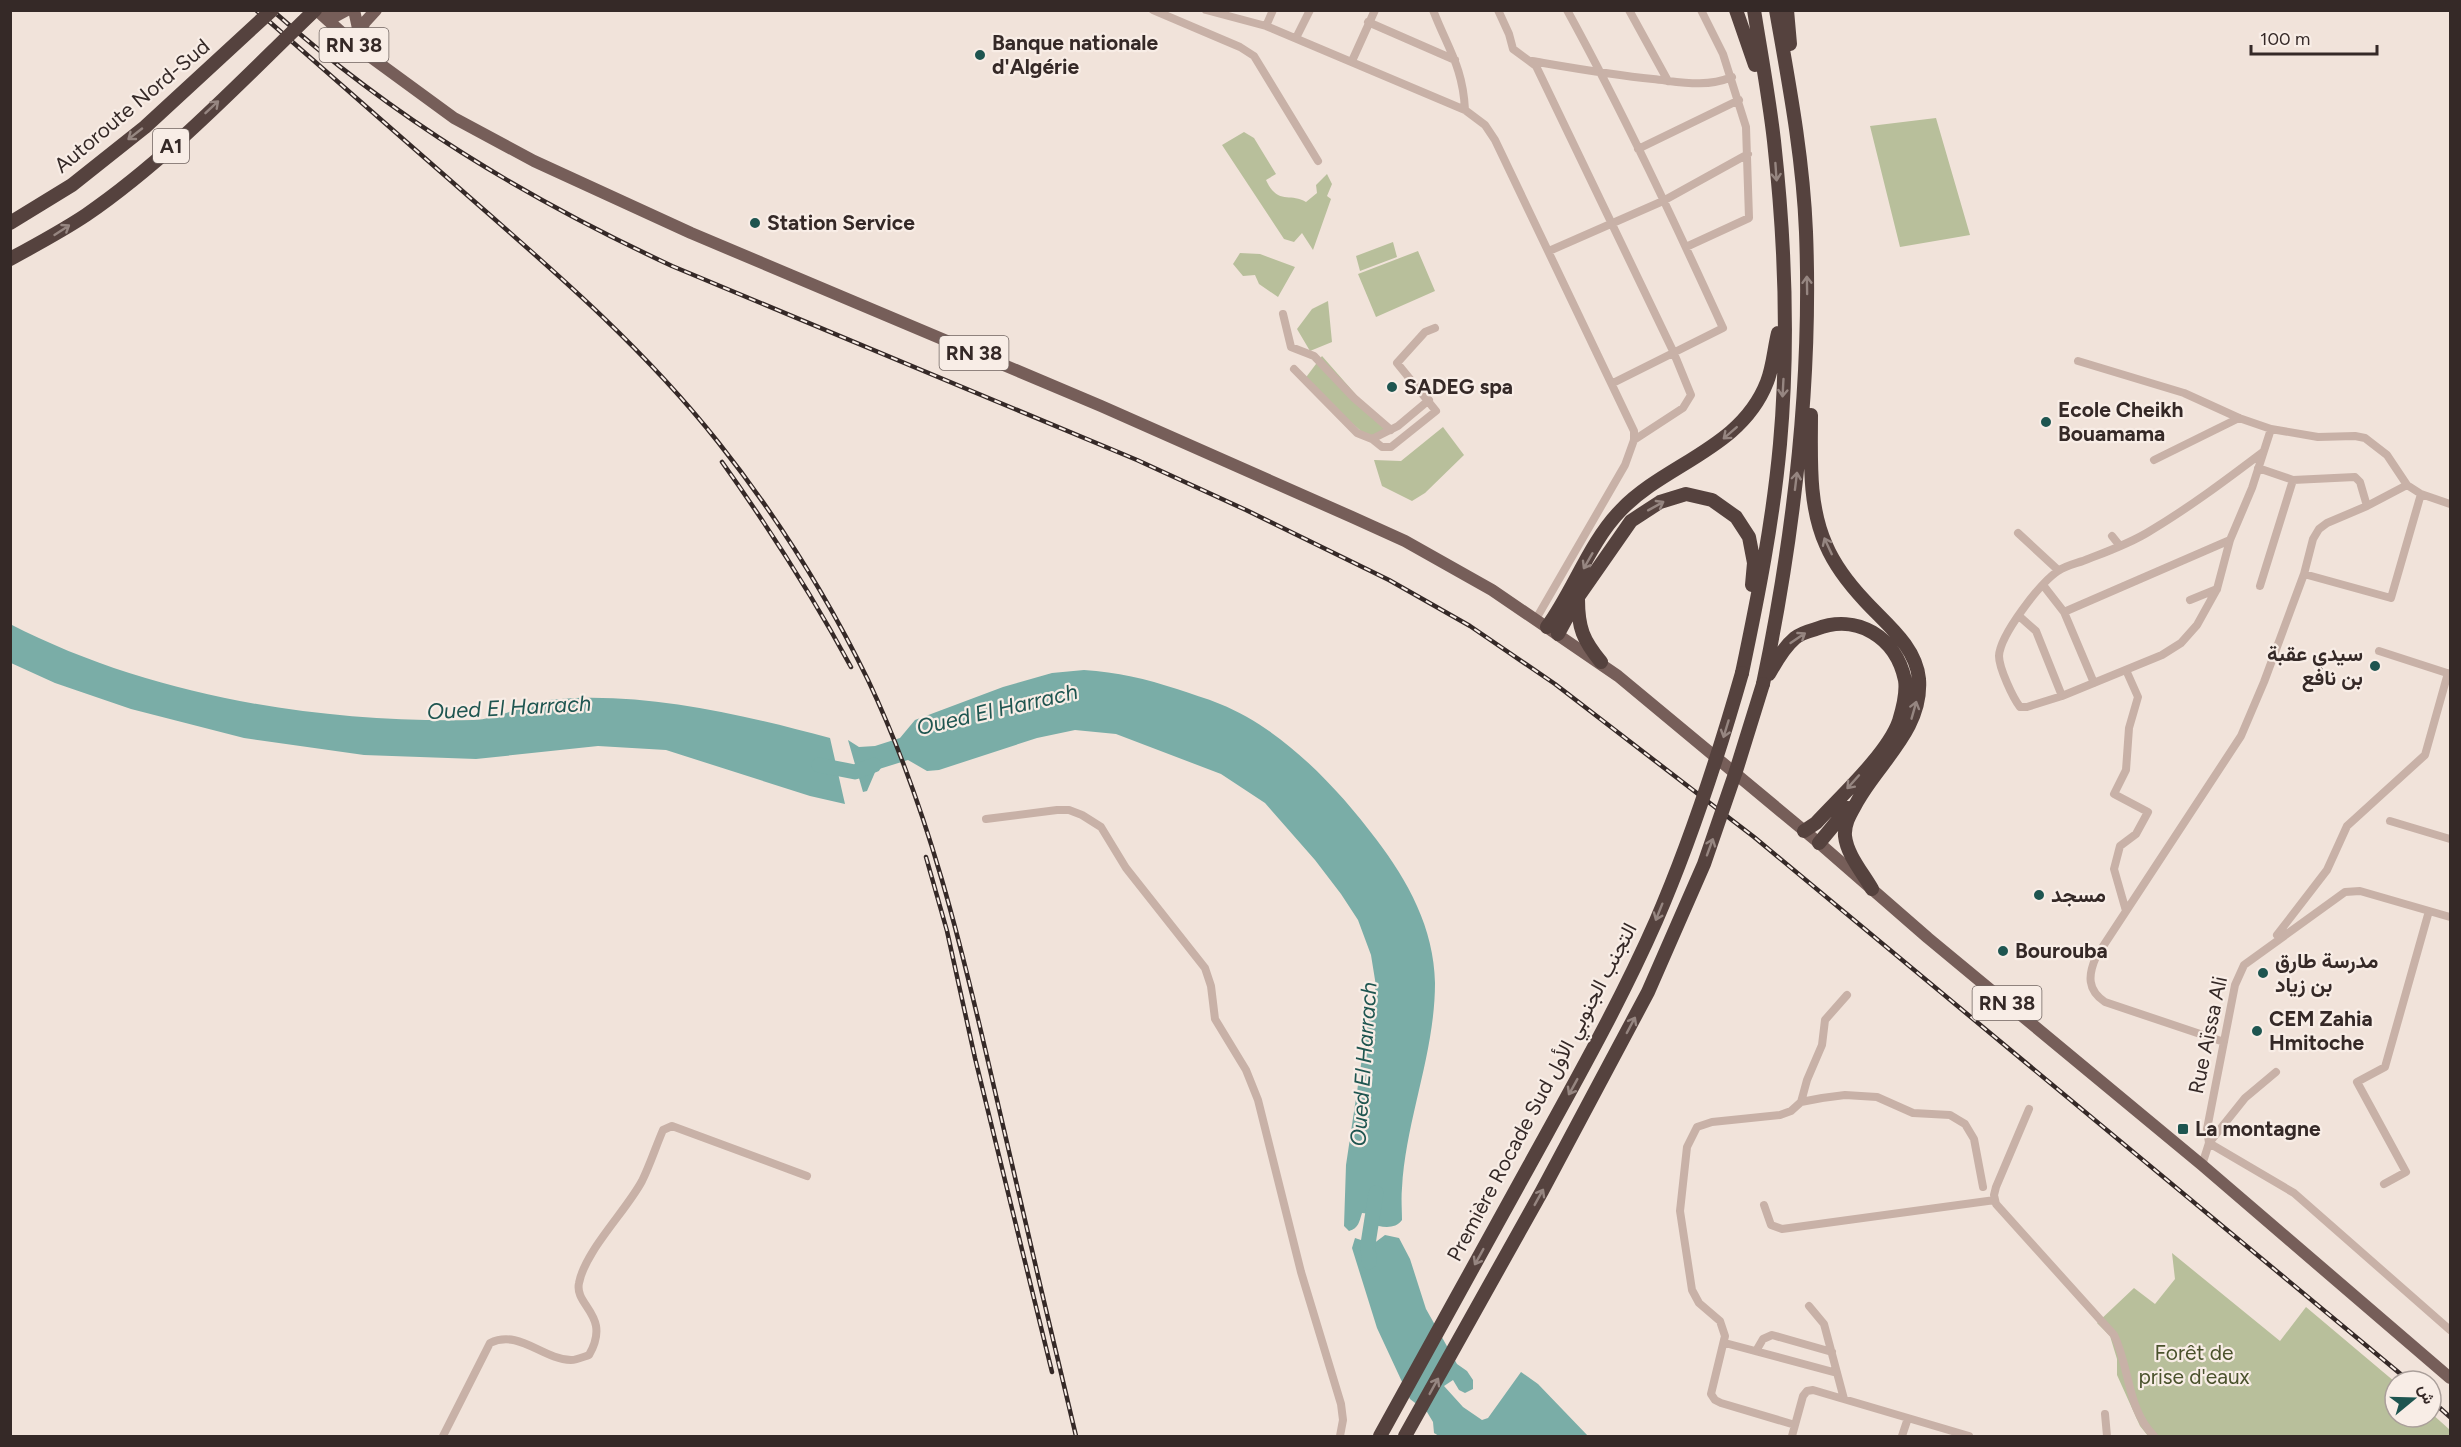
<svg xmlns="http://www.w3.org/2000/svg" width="2461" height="1447" font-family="Figtree,Vazirmatn,sans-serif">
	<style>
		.green { fill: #b8bf9b }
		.water { fill: #7aada7 }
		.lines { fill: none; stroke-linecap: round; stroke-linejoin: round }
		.river { stroke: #7aada7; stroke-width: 15 }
		.street { stroke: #c8b1a7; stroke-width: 8 }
		.primary { stroke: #765e59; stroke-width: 12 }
		.highway { stroke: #55423e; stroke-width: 14 }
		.rail-casing { stroke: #352927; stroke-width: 4.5 }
		.rail { stroke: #f8ede6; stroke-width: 2; stroke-dasharray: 7; stroke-linecap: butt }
		.highway-bridge { stroke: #55423e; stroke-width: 14 }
		.oneway { stroke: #968681 }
		.poi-dot { fill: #1e5550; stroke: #f8ede6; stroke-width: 2 }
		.labels { text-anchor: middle; stroke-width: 4.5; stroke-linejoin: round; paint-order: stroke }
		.shield { fill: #f8ede6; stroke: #706460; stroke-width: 1.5 }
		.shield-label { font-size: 20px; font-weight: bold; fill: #352927 }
		.poi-label { font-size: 21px; font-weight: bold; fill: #352927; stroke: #f8ede6; text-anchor: start }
		.street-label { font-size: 21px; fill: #352927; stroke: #f8ede6 }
		.park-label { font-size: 21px; fill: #4a522c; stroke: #f8ede6 }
		.water-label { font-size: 22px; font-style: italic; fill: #1e5550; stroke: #f8ede6 }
	</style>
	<rect width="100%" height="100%" fill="#f1e3da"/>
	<path class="green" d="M1936 118 1970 235 1900 247 1870 126Z
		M1244 132 1254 138 1276 174 1266 180C1278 206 1290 192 1306 202L1317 193 1316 185 1327 174 1332 184 1327 196 1331 199 1313 250 1302 233 1294 242 1284 239 1222 145Z
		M1393 242 1397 257 1360 271 1356 256Z
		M1418 251 1435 291 1376 317 1358 274Z
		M1240 253 1260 254 1295 267 1278 297 1259 284 1255 275 1243 276 1233 264Z
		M1328 301 1332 342 1310 351 1297 329 1312 309Z
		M1322 356 1387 430 1373 442 1304 380Z
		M1443 427 1464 455 1425 493 1412 501 1382 486 1374 460 1401 461Z
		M2172 1253 2280 1341 2306 1307 2395 1382V1417H2431V1413L2450 1430V1436H2148L2140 1426 2117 1375V1359L2110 1336 2097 1323 2134 1288 2155 1304 2175 1279Z"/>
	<path class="water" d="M10 624C150 696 317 723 473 720 499 719 522 705 548 700 556 699 566 699 575 698 660 695 748 716 830 738L845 804 810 796 666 750 598 746 476 759 364 755 244 738 131 709 55 683 11 663Z
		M1084 670C1117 672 1146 679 1177 689 1191 694 1206 698 1220 704 1282 729 1336 786 1376 839 1408 881 1434 928 1435 983 1435 1053 1406 1119 1402 1188 1401 1199 1402 1210 1402 1220 1395 1230 1381 1227 1371 1224L1372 1214 1362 1213C1359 1222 1359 1228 1349 1231L1344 1226 1346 1165 1365 1038 1376 986 1371 955 1358 920 1341 894 1315 860 1265 803 1221 774 1116 734 1075 730 1037 738 939 770 927 771 908 760 876 770 867 791 863 792 848 740 859 747 875 746 900 738 915 720 1003 687 1052 673Z
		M1385 1235 1399 1238 1410 1259 1426 1309 1457 1364 1467 1371 1473 1380V1389L1465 1393 1459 1390 1453 1380 1444 1386 1463 1407 1482 1420 1488 1418 1521 1372 1538 1384 1588 1436H1439L1434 1433 1433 1422 1427 1412 1410 1399 1377 1328 1352 1248 1355 1238 1373 1244Z"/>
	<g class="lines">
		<path class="river" d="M819 765 855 772 874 765
			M1369 1262 1368 1244 1376 1193"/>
		<path class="street" d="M1153 10 1240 47 1254 56 1318 161
			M1206 10 1266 26 1465 110 1485 125 1495 140 1634 431V440L1625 465 1536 619
			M1433 10C1448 49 1463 67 1465 110
			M1498 10 1509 34 1513 49 1536 66 1673 351 1691 395 1683 408 1634 440
			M1567 10C1624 114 1674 221 1723 328L1613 383
			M1629 10 1668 81
			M1368 22 1455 60
			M1266 26 1273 10
			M1296 38 1310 10
			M1352 61 1375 10
			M1532 61C1573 68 1612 75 1653 79 1681 82 1705 88 1732 77
			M1638 149 1739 100
			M1686 247 1749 218 1746 127 1723 54 1701 10
			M1549 251 1663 201 1748 154
			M1283 314 1291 347 1314 356 1354 398 1391 430
			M2078 361 2184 393 2239 418 2271 429 2318 437 2355 436 2365 438 2387 455 2407 485 2421 494 2450 504
			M1294 369 1357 433 1372 439 1382 447H1391L1436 411 1397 363 1425 332 1435 328
			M1372 439 1398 426 1429 400
			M2263 452C2226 480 2190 507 2150 531 2131 543 2109 551 2088 559 2079 563 2066 565 2058 571 2040 583 2000 635 1999 656 1999 668 2013 698 2020 707H2027L2062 696 2162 655 2181 643 2197 625 2217 589 2230 540 2252 488 2271 429
			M2154 460 2239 418
			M2258 468 2293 480 2355 477 2360 482 2367 506
			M2018 533 2058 570
			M2112 536 2120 546
			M2304 574 2313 539 2319 529 2327 523 2367 506 2407 485
			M2043 585 2064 612 2094 683
			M2260 586 2293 480
			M2190 600 2217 589
			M2064 612 2230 540
			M2019 616 2036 631 2062 696
			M2379 651 2450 674
			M986 819 1057 810H1069L1082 815 1101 827 1126 868 1205 968 1211 986 1215 1019 1246 1070 1258 1100 1301 1272 1341 1404 1343 1420 1340 1436
			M2390 821 2450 839
			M2126 911 2114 869 2120 846 2136 834 2148 812 2114 794 2126 770 2129 728 2138 697 2126 670
			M2277 935 2327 870 2347 826 2425 755 2448 673
			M2224 1042 2105 1002C2087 990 2088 975 2096 957L2241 736 2264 682 2304 574 2391 598 2421 494
			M2276 1072 2245 1098 2209 1143 2294 1193 2450 1330
			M1801 1102 1807 1080 1822 1045 1825 1020 1847 995
			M2029 1109 1996 1187 1994 1195 1996 1204 2114 1335C2130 1368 2127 1409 2154 1436
			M2202 1165 2209 1143 2207 1129 2235 985 2244 965 2345 892 2360 891 2450 917
			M2384 1184 2406 1172 2357 1082 2385 1067 2429 911
			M1764 1205 1771 1225 1782 1229 1995 1200
			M1809 1306 1824 1324 1844 1399
			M1725 1343 1837 1373
			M1756 1351 1763 1339 1772 1335 1832 1352
			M2105 1414 2107 1436
			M1795 1425 1721 1403 1715 1400 1711 1394 1725 1336 1720 1321 1699 1303 1692 1290 1680 1211 1687 1147 1697 1127 1712 1122 1780 1115 1791 1111 1801 1102 1822 1098 1845 1095 1877 1097 1913 1113 1950 1115 1965 1124 1974 1139 1983 1187
			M443 1436 490 1343C519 1329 542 1359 571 1360 577 1360 583 1357 589 1355 612 1315 574 1306 579 1283 585 1251 626 1211 642 1181 650 1165 656 1146 663 1130L672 1126 807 1176
			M1792 1436 1803 1396 1807 1391 1813 1390 1969 1436
			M1902 1436 1908 1418"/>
		<path class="primary" d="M354 10 359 33 374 54
			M321 14 361 50 454 118 534 161 691 233 1101 406 1352 517 1405 541 1492 590 1618 676 1819 843 1928 938 2202 1165 2450 1378
			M321 14 334 17 347 10
			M359 33 365 22 376 10"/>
		<path class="highway" d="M1736 10 1755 65
			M1787 10 1790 44
			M1811 415C1811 458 1808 505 1826 545 1835 566 1850 585 1865 601 1886 624 1916 646 1919 679 1923 729 1879 762 1857 802 1851 813 1844 823 1845 836 1847 855 1863 873 1872 889
			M1578 599C1578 628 1583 640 1601 662
			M1547 627C1574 590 1589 543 1621 510 1666 463 1741 449 1767 382 1773 367 1774 349 1778 333
			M1558 634 1578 597 1631 521 1660 502 1686 494 1712 500 1736 517 1749 537 1754 563 1752 585
			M1742 673C1758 597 1773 521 1780 444 1789 344 1785 241 1774 141 1769 97 1761 54 1754 10
			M1769 674C1776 662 1783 648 1795 638 1801 633 1809 631 1816 629 1857 613 1896 637 1905 680 1907 693 1903 708 1899 721 1888 753 1840 797 1816 823L1804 831
			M1763 684C1794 535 1812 384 1806 232 1803 157 1789 84 1776 10
			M1819 843 1848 808"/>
		<defs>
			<path id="rail" d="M256 10C329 74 402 138 475 202 561 277 647 352 718 442 776 515 827 596 868 680 929 809 962 948 994 1087 1021 1203 1048 1320 1076 1436
				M272 10C395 119 524 197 672 266L1137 460 1246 510 1389 580 1470 626 1555 684 1754 837 2409 1381
				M722 462C769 528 812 595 851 667
				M926 857 947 931 975 1058 1052 1372
				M2431 1400 2450 1417"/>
		</defs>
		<use href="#rail" class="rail-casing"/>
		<use href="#rail" class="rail"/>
		<path class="highway-bridge" d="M10 223 72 185 145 127 272 10
			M10 259C36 245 62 231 86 215 169 158 242 80 315 10
			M1380 1436C1430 1346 1479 1256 1529 1166 1573 1086 1619 1005 1656 921 1691 840 1718 757 1742 673
			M1405 1436 1542 1191 1648 992 1704 864 1736 771 1763 684"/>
	</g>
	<defs><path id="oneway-shaft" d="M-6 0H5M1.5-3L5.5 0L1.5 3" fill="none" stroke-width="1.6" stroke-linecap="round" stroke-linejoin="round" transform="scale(1.5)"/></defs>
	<g class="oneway">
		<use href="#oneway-shaft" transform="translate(212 107) rotate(-43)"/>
		<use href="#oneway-shaft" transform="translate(135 134) rotate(142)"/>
		<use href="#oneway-shaft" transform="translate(1776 172) rotate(86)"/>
		<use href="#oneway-shaft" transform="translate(62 230) rotate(-33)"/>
		<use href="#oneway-shaft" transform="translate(1807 285) rotate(-91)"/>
		<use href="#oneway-shaft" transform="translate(1783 388) rotate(93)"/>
		<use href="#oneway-shaft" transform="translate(1730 433) rotate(139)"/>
		<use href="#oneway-shaft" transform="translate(1796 481) rotate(-83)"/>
		<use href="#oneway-shaft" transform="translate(1656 506) rotate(-29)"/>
		<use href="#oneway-shaft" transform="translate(1828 546) rotate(-115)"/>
		<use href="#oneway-shaft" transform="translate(1588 561) rotate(120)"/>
		<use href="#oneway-shaft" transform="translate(1798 638) rotate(-34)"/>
		<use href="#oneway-shaft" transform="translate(1914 710) rotate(-74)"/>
		<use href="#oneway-shaft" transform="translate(1726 729) rotate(107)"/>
		<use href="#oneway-shaft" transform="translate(1853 782) rotate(132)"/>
		<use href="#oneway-shaft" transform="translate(1710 847) rotate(-70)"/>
		<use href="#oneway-shaft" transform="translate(1659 912) rotate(112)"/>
		<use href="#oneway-shaft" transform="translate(1631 1025) rotate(-62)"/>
		<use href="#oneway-shaft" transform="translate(1573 1087) rotate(119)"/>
		<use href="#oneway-shaft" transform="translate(1539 1197) rotate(-61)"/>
		<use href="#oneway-shaft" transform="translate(1479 1257) rotate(119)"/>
		<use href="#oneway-shaft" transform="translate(1434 1386) rotate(-61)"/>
	</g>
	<g class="poi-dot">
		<circle cx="980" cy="55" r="6"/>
		<circle cx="755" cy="223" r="6"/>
		<circle cx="1392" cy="387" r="6"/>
		<circle cx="2046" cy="422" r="6"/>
		<circle cx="2375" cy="666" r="6"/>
		<circle cx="2039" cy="895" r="6"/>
		<circle cx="2003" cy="951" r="6"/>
		<circle cx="2263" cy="973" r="6"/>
		<circle cx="2257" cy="1031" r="6"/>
		<rect x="2177" y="1123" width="12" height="12" rx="3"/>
	</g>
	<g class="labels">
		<g class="shield">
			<rect x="319.5" y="28" width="69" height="34" rx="4.5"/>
			<rect x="153" y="129" width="36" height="34" rx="4.5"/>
			<rect x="939.5" y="336" width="69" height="34" rx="4.5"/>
			<rect x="1972.5" y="986" width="69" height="34" rx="4.5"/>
		</g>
		<g class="shield-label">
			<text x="354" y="52">RN 38</text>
			<text x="171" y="153">A1</text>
			<text x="974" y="360">RN 38</text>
			<text x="2007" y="1010">RN 38</text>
		</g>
		<g class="poi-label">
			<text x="992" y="50">Banque nationale<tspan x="992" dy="24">d'Algérie</tspan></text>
			<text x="767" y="230">Station Service</text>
			<text x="1404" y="394">SADEG spa</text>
			<text x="2058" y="417">Ecole Cheikh<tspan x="2058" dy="24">Bouamama</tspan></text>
			<text x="2363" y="661" text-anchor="end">سيدي عقبة<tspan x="2363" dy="24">بن نافع</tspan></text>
			<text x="2051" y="902">مسجد</text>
			<text x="2015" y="958">Bourouba</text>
			<text x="2275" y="968">مدرسة طارق<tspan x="2275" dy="24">بن زياد</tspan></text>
			<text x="2269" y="1026">CEM Zahia<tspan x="2269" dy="24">Hmitoche</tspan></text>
			<text x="2195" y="1136">La montagne</text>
		</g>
		<g class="street-label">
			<text transform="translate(132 106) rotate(-40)" y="7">Autoroute Nord-Sud</text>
			<text transform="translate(2208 1035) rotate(-78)" y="7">Rue Aïssa Ali</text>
			<text transform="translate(1542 1092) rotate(-62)" y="7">Première Rocade Sud التجنب الجنوبي الأول</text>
		</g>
		<g class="park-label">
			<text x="2194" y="1360">Forêt de<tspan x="2194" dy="24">prise d'eaux</tspan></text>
		</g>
		<g class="water-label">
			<text transform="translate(509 707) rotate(-3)" y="8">Oued El Harrach</text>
			<text transform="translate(997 709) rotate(-13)" y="8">Oued El Harrach</text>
			<text transform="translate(1363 1064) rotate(-86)" y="8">Oued El Harrach</text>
		</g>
	</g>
	<rect width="2461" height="1447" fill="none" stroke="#352927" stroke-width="24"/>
	<g transform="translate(2413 1399) rotate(71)"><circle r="28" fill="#f8ede6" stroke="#aa9f9a" stroke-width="1.5"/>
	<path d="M0-4.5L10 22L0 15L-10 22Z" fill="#1e5550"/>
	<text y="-9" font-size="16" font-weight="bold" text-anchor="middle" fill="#352927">ش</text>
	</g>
	<path d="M2251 45v9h126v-9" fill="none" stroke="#352927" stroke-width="3"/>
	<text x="2260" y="45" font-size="18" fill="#352927" stroke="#f8ede6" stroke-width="4.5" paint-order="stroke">100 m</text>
</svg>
